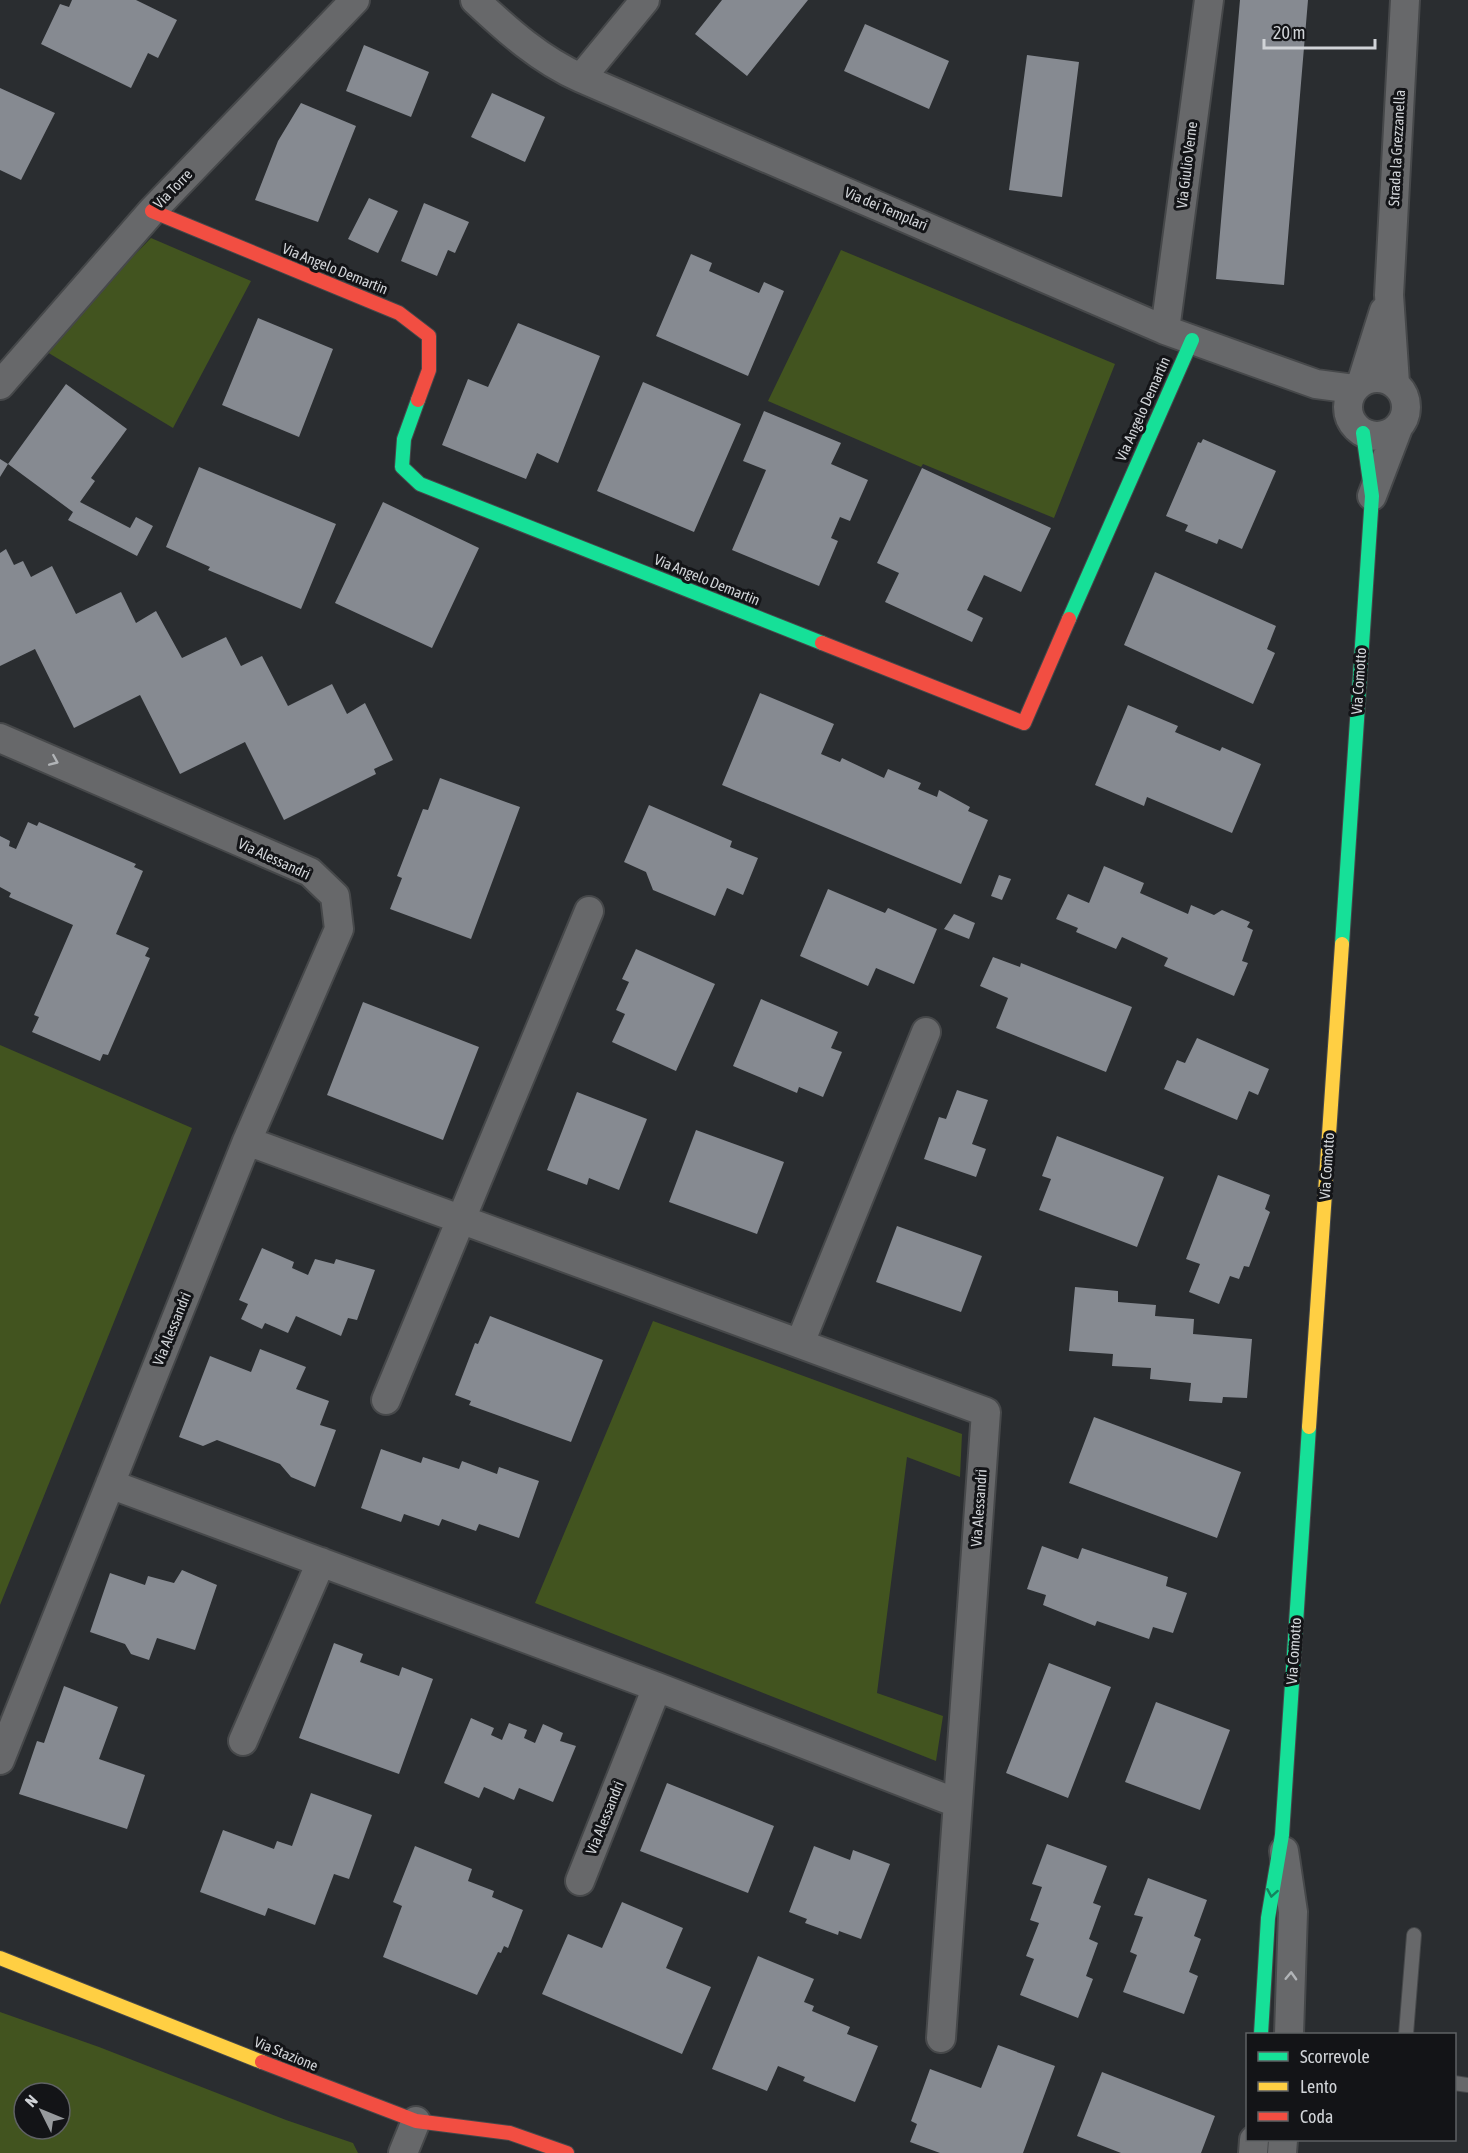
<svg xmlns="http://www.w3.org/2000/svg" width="1468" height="2153" font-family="'Asap Condensed',sans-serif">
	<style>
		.green { fill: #42541f; fill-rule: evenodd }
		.building { fill: #868a91 }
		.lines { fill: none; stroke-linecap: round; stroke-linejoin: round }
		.lane-casing { stroke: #46484a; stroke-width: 16 }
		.street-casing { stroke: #46484a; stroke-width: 32 }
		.fast-casing { stroke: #46484a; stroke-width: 16 }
		.slow-casing { stroke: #46484a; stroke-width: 16 }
		.jam-casing { stroke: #46484a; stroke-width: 16 }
		.lane { stroke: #67686a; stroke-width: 14 }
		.street { stroke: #67686a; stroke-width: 28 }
		.fast { stroke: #16e098; stroke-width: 14 }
		.slow { stroke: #ffcf43; stroke-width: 14 }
		.jam { stroke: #f24e42; stroke-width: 14 }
		.oneway { stroke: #b1b4b7 }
		.oneway2 { stroke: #15845e }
		.labels { text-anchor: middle; stroke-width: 6; stroke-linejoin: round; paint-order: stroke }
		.street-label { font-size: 15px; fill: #d1d4d8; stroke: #131417 }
	</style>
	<rect width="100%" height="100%" fill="#2a2d30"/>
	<path class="green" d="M151 238 251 281 173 428 42 349Z
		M841 250 1115 364 1054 518 923 464 921 467 768 401Z
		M0 1045 192 1128 0 1605Z
		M653 1321 962 1434 960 1477 907 1457 877 1693 943 1716 936 1761 535 1603Z
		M0 2012 99 2047 286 2120 353 2143 358 2153H0ZM24 2093H60V2129H24Z"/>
	<path class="building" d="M72 0H136L177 20 158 58 148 53 131 88 41 44 60 4 69 7Z
		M722 0H808L747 76 695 34Z
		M1240 0H1308L1284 285 1216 279Z
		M865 24 949 61 929 109 844 71Z
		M364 45 429 72 411 117 346 91Z
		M1027 55 1079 62 1062 197 1009 190Z
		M0 88 55 113 21 180 0 170Z
		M492 93 545 117 525 162 471 137Z
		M301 103 356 126 318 222 255 200 278 141Z
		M369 198 398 211 378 253 348 239Z
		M424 203 469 222 455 253 448 250 437 276 401 261Z
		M691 254 712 263 709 271 759 293 764 282 784 291 748 376 656 336Z
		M258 318 333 349 299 437 222 405Z
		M518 323 600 356 558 463 537 453 526 479 442 445 468 379 488 387Z
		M643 382 741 424 694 532 597 491Z
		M66 384 127 429 91 478 95 481 80 502 130 528 136 517 153 526 137 556 68 520 73 512 8 464 0 477V459L8 464Z
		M764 411 841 443 831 464 868 480 850 521 840 517 831 538 838 541 819 586 732 550 766 470 743 461Z
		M1203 439 1276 471 1242 549 1219 539 1217 544 1185 531 1188 525 1166 516 1198 442 1201 443Z
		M199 467 336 524 301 609 208 570 210 567 166 547Z
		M922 468 1051 528 1021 592 984 575 967 610 983 618 972 642 885 602 899 573 877 563Z
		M383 502 479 548 432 648 335 603Z
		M6 549 14 565 23 561 31 577 52 566 76 614 121 592 136 623 156 611 182 658 226 637 241 666 262 656 288 706 332 684 347 714 365 703 393 760 374 769 376 774 284 820 245 742 180 774 140 695 74 728 35 649 0 666V553Z
		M1155 572 1276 626 1267 649 1275 653 1253 704 1124 645Z
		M760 693 834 724 821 754 840 762 842 758 884 778 888 769 921 783 918 789 937 797 939 790 970 807 968 811 988 820 961 884 722 785Z
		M1128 705 1178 726 1175 732 1220 751 1222 747 1261 764 1232 833 1147 797 1144 806 1095 785Z
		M440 778 520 807 471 939 390 909 402 878 397 876 423 809 428 810Z
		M649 805 732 841 730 847 758 858 743 895 727 888 715 916 653 890 646 872 624 862Z
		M28 822 37 826 39 822 136 864 134 867 143 871 116 934 149 948 145 956 150 958 108 1055 103 1054 100 1061 32 1032 39 1017 34 1015 73 925 9 897 11 893 0 887V836L10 841 9 846 16 849Z
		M1104 866 1144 883 1140 893 1188 914 1191 905 1214 915 1222 910 1250 922 1247 927 1253 930 1242 961 1248 963 1234 996 1164 966 1168 958 1122 937 1116 949 1076 932 1078 928 1056 919 1068 894 1089 903Z
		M999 875 1011 879 1002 900 991 896Z
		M828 889 885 913 888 908 937 929 914 984 876 968 868 986 800 956Z
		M954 914 975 923 969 939 944 929Z
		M636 949 715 984 676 1071 612 1042 625 1014 616 1010 629 982 622 979Z
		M993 957 1020 967 1021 963 1132 1007 1106 1072 996 1028 1008 998 980 986Z
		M761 999 838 1032 831 1048 842 1052 823 1097 799 1087 797 1093 733 1066Z
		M363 1002 479 1047 443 1140 327 1095Z
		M1197 1038 1269 1069 1258 1095 1249 1091 1237 1120 1164 1089 1177 1060 1185 1063Z
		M957 1090 988 1100 972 1144 986 1149 976 1177 924 1159 939 1117 946 1119Z
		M577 1092 647 1119 619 1190 589 1178 587 1185 547 1170Z
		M696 1130 784 1162 757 1234 669 1202Z
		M1057 1136 1164 1177 1137 1247 1039 1210 1051 1179 1042 1176Z
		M1218 1175 1270 1195 1265 1209 1270 1212 1249 1267 1244 1266 1239 1279 1230 1276 1219 1304 1189 1292 1200 1264 1186 1259Z
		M897 1226 982 1256 961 1312 876 1282Z
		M262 1248 294 1262 292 1268 308 1275 315 1259 334 1264 336 1259 375 1270 357 1320 348 1318 341 1336 296 1316 288 1333 265 1323 262 1329 241 1319 248 1304 239 1300Z
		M1075 1287 1118 1291V1302L1156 1305 1155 1316 1194 1319 1193 1334 1252 1339 1247 1398 1223 1397 1222 1403 1189 1401 1191 1383 1150 1379 1151 1368 1112 1366 1113 1354 1069 1351Z
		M490 1316 603 1360 571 1442 469 1405 471 1401 455 1395 475 1343 478 1344Z
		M260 1349 306 1367 296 1389 329 1401 320 1425 336 1430 315 1487 291 1477 280 1464 217 1440 203 1446 179 1437 210 1356 251 1372Z
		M1094 1417 1241 1472 1217 1538 1069 1483Z
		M381 1449 421 1463 423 1457 459 1469 462 1461 497 1474 499 1467 539 1481 519 1538 479 1524 476 1531 442 1519 439 1526 404 1514 401 1522 361 1508Z
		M1042 1546 1078 1559 1082 1548 1168 1577 1166 1586 1187 1593 1173 1633 1153 1627 1149 1639 1097 1621 1095 1626 1043 1605 1046 1595 1027 1589Z
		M182 1570 217 1585 195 1650 157 1638 149 1660 131 1654 125 1644 90 1632 110 1573 145 1585 148 1576 174 1583Z
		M334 1643 363 1654 360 1662 399 1676 402 1667 433 1679 399 1774 299 1738Z
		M1049 1663 1111 1687 1068 1798 1006 1773Z
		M64 1686 118 1707 99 1759 145 1775 127 1829 19 1794 37 1741 44 1743Z
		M1156 1702 1230 1730 1200 1810 1125 1782Z
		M471 1718 494 1728 491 1735 502 1740 509 1723 527 1730 524 1738 535 1743 543 1724 563 1733 560 1741 576 1746 553 1802 519 1788 514 1800 484 1787 479 1798 444 1783Z
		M667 1783 774 1826 748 1893 640 1851Z
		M311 1793 372 1815 349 1879 334 1874 315 1925 268 1908 265 1916 200 1892 223 1830 274 1849 277 1841 292 1846Z
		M1047 1844 1107 1866 1093 1903 1101 1906 1089 1939 1098 1943 1086 1976 1093 1979 1078 2018 1020 1995 1034 1959 1026 1956 1039 1923 1030 1920 1042 1887 1032 1884Z
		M415 1846 472 1869 468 1881 494 1891 492 1897 523 1910 508 1948 504 1946 501 1953 498 1952 477 1995 383 1957 402 1906 393 1902Z
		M814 1846 850 1860 853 1850 890 1864 861 1939 839 1931 838 1935 805 1923 807 1919 789 1912Z
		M1148 1878 1207 1900 1194 1936 1201 1939 1189 1972 1198 1976 1184 2014 1123 1992 1137 1955 1130 1952 1143 1917 1134 1915Z
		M622 1902 683 1928 666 1968 711 1987 682 2054 542 1994 568 1934 602 1948Z
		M758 1956 814 1979 804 2002 814 2006 812 2011 850 2027 847 2034 878 2046 855 2102 803 2081 805 2077 778 2066 767 2091 712 2069Z
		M998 2045 1055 2066 1023 2153H940L910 2142 917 2124 911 2121 930 2069 981 2088Z
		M1102 2072 1215 2116 1201 2153H1121L1077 2136Z"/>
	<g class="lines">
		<defs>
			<path id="lane" d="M1406 2034 1414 1935
				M1454 2083 1468 2085"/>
			<path id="street" d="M475 0C507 30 540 60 581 78L1165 330 1316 384 1354 389
				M581 78 645 0
				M1165 330 1209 0
				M1348 407a29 29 0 1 1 58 0a29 29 0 1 1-58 0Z
				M1362 381 1384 311
				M1395 383 1389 295 1405 0
				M0 385 152 211 355 0
				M1372 496 1398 428
				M0 738 310 872 335 896 339 929 247 1141 0 1760
				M247 1141 986 1412 941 2038
				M800 1343 926 1032
				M386 1400 589 911
				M110 1484 657 1687 957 1803
				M243 1741 321 1562
				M1284 1851 1293 1912 1289 2034
				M580 1881 657 1687
				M403 2153 416 2121
				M1253 2153 1254 2140
				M1282 2153 1283 2140"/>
			<path id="fast" d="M418 400 404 439 402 467 420 484 822 643
				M1069 619 1192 340
				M1342 944 1372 496 1363 433
				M1261 2034 1268 1918 1282 1835 1309 1427"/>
			<path id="slow" d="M1309 1427 1342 944
				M0 1958 262 2062"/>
			<path id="jam" d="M152 211 399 313 429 336V370L418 400
				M822 643 1024 723 1069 619
				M262 2062 416 2121 510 2133 567 2153"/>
		</defs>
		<use href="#lane" class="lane-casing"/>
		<use href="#street" class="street-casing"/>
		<use href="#fast" class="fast-casing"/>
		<use href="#slow" class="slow-casing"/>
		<use href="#jam" class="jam-casing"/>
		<use href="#lane" class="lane"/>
		<use href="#street" class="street"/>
		<use href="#fast" class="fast"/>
		<use href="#slow" class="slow"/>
		<use href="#jam" class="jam"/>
	</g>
	<defs><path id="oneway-chevron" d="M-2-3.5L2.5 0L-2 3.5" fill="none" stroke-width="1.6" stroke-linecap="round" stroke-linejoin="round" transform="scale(1.5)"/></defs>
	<g class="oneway">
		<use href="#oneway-chevron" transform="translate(54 761) rotate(23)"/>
		<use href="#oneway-chevron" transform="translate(1291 1976) rotate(-88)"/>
	</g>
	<use class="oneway2" href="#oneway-chevron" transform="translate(1272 1893) rotate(100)"/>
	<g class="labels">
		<g class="street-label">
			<text transform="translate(1397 148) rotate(-87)" y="5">Strada la Grezzanella</text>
			<text transform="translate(1187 165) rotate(-83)" y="5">Via Giulio Verne</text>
			<text transform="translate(173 189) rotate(-46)" y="5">Via Torre</text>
			<text transform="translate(886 209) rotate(23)" y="5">Via dei Templari</text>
			<text transform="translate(335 269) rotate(22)" y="5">Via Angelo Demartin</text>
			<text transform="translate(1143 409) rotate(-66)" y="5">Via Angelo Demartin</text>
			<text transform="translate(707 580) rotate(22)" y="5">Via Angelo Demartin</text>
			<text transform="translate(1359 681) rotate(-86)" y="5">Via Comotto</text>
			<text transform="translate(274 859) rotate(25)" y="5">Via Alessandri</text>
			<text transform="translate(1327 1166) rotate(-86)" y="5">Via Comotto</text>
			<text transform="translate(172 1329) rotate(-68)" y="5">Via Alessandri</text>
			<text transform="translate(979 1508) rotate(-86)" y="5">Via Alessandri</text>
			<text transform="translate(1294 1651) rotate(-86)" y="5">Via Comotto</text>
			<text transform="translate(605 1818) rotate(-68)" y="5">Via Alessandri</text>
			<text transform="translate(286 2054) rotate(22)" y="5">Via Stazione</text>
		</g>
	</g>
	<rect x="1246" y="2033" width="210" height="108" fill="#131417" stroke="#5f6164" stroke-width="1.5"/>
	<rect x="1258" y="2052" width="30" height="9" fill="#16e098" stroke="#5f6164" stroke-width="1.5"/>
	<text x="1300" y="2063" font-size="18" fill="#d1d4d8">Scorrevole</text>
	<rect x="1258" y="2082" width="30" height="9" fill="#ffcf43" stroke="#5f6164" stroke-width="1.5"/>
	<text x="1300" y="2093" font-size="18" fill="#d1d4d8">Lento</text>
	<rect x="1258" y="2112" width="30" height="9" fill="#f24e42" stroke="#5f6164" stroke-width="1.5"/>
	<text x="1300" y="2123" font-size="18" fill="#d1d4d8">Coda</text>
	<g transform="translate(42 2111) rotate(313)"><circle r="28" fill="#131417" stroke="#5f6164" stroke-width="1.5"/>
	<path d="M0-4.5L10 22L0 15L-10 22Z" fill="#979a9d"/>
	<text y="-9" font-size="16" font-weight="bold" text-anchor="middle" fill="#d1d4d8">N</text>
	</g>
	<path d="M1264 39v9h111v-9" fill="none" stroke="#d1d4d8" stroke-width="3"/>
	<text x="1273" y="39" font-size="18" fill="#d1d4d8" stroke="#131417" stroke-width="4.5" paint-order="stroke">20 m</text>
</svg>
